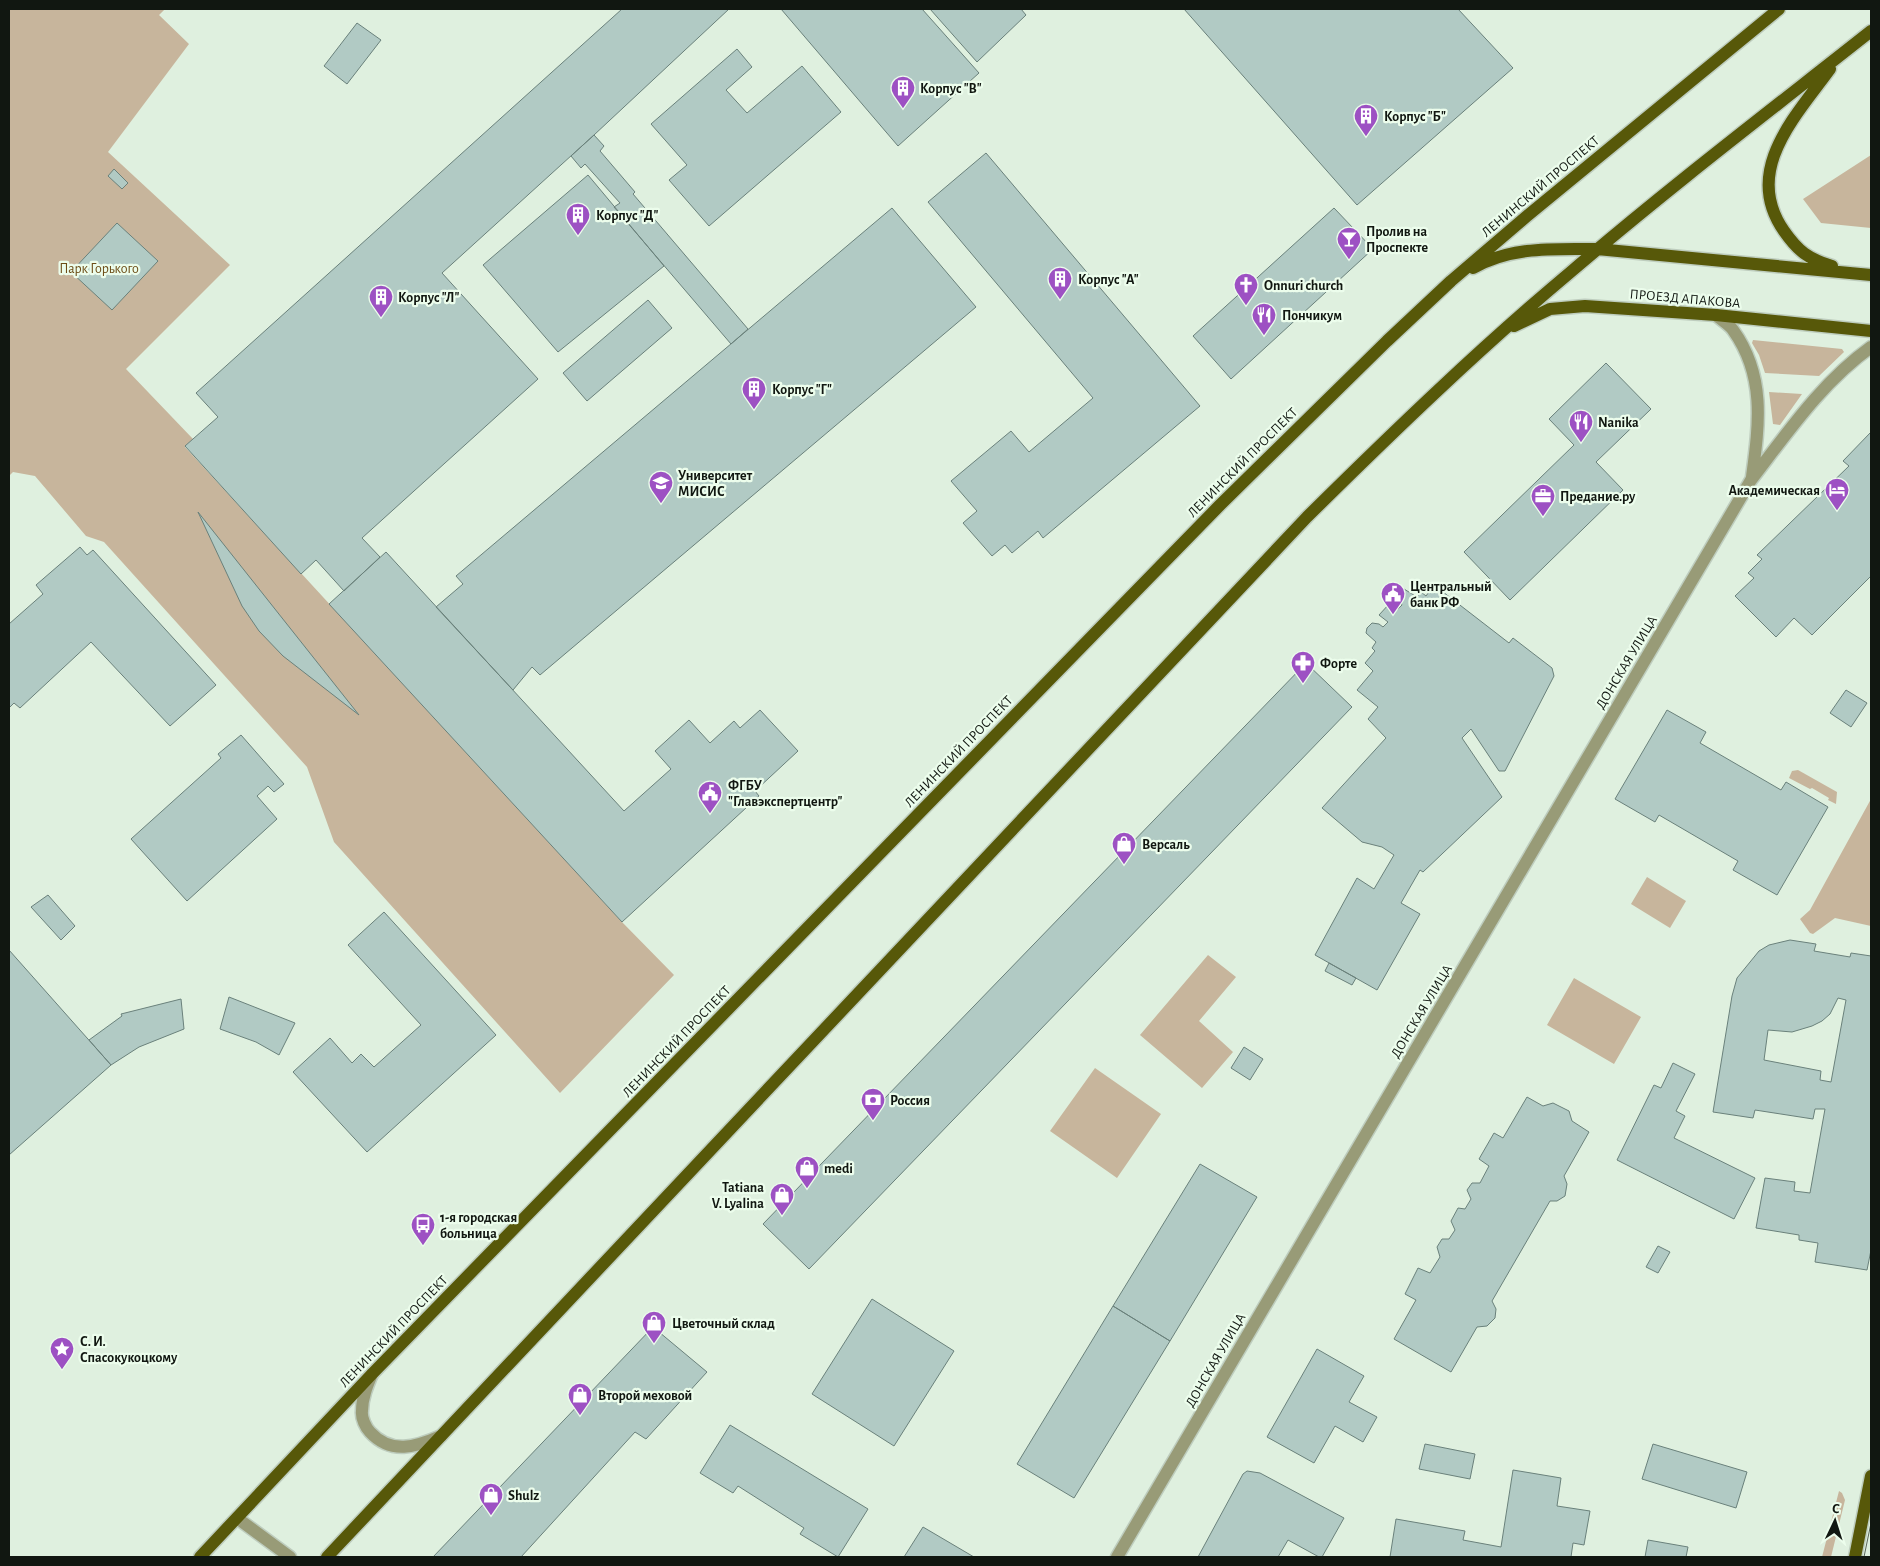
<svg xmlns="http://www.w3.org/2000/svg" width="1880" height="1566" font-family="'Alegreya Sans',sans-serif">
	<style>
		.green { fill: #c7b59c }
		.building { fill: #b1cac4; stroke: #6a817b; fill-rule: evenodd }
		.lines { fill: none; stroke-linecap: round; stroke-linejoin: round }
		.minor-casing { stroke: #becdbe; stroke-width: 15 }
		.major-casing { stroke: #becdbe; stroke-width: 15 }
		.minor { stroke: #989b77; stroke-width: 12 }
		.major { stroke: #575809; stroke-width: 12 }
		.tram { stroke: #5b655b; stroke-width: 1 }
		.labels { text-anchor: middle; stroke-width: 4.5; stroke-linejoin: round; paint-order: stroke }
		.poi-label { font-size: 14px; font-weight: bold; fill: #111711; stroke: #ecfdec; text-anchor: start }
		.street-label { font-size: 14px; fill: #111711; stroke: #ecfdec }
		.park-label { font-size: 14px; fill: #6c4c16; stroke: #ecfdec }
	</style>
	<rect width="100%" height="100%" fill="#dff0df"/>
	<path class="green" d="M9 9H165L159 15 189 44 108 152 230 265 126 369 193 439 185 447 622 922 674 975 560 1093 334 842 307 767 104 542 86 536 35 476 13 472 9 476Z
		M1871 155V228L1821 223 1803 199Z
		M1753 340 1842 349 1844 352 1819 376 1765 373 1759 355 1752 343Z
		M1769 392 1802 394 1780 425 1773 424Z
		M1798 770 1837 792 1836 804 1828 800 1829 798 1812 788 1810 789 1789 778 1792 771Z
		M1871 799V926L1835 918 1813 934 1810 933 1800 919 1810 910Z
		M1647 877 1686 901 1670 928 1631 904Z
		M1208 955 1236 977 1199 1021 1233 1052 1202 1088 1140 1035Z
		M1574 978 1641 1017 1614 1064 1547 1025Z
		M1095 1068 1161 1114 1117 1178 1050 1131Z
		M1839 1491 1842 1493 1845 1500 1831 1557H1822Z"/>
	<path class="building" d="M622 9H729L594 135 442 273 538 379 362 538 380 557 344 591 316 560 301 574 185 446 218 417 196 393Z
		M781 9H922L979 73 898 146Z
		M930 9H1021L1026 15 977 62Z
		M1184 9H1458L1513 68 1357 205Z
		M357 23 381 40 347 84 324 66Z
		M737 49 752 67 726 90 747 113 802 66 841 112 709 226 669 180 687 165 651 124Z
		M594 135 604 146 600 151 635 192 633 194 748 329 731 344 614 207 620 203 585 164 581 168 571 156Z
		M986 153 1200 406 1043 538 1038 531 1012 553 1005 545 992 556 963 523 977 511 951 481 1011 431 1029 452 1093 398 928 202Z
		M114 169 128 183 122 189 108 176Z
		M588 175 664 266 558 352 483 265Z
		M892 208 976 307 540 675 532 667 513 690 436 607 463 584 456 576Z
		M1334 208 1373 249 1231 379 1193 336Z
		M117 223 158 261 112 310 71 272Z
		M648 300 672 328 587 401 563 373Z
		M1606 363 1651 409 1596 462 1623 490 1510 600 1464 552 1574 445 1549 419Z
		M1871 432V576L1812 635 1794 618 1776 637 1735 596 1754 578 1748 573 1762 559 1757 555 1849 466 1843 461Z
		M198 512 359 715 283 656 259 631 242 606Z
		M80 547 87 555 93 550 216 685 170 726 91 642 20 708 14 703 9 708V624L43 594 36 585Z
		M386 552 624 811 671 769 655 751 689 720 710 743 734 721 740 728 760 710 798 751 755 791 759 796 622 922 329 604Z
		M1434 585 1509 643 1513 638 1552 668 1554 676 1505 771H1499L1471 729 1462 738 1502 797 1423 872 1420 870 1401 903 1420 914 1377 990 1315 955 1357 878 1374 889 1394 855 1382 847 1362 842 1322 808 1386 738 1368 719 1378 707 1357 690 1373 671 1365 663 1375 651 1372 648 1376 642 1366 633 1367 628 1372 623 1379 624 1383 627 1388 622 1379 615 1390 603 1398 609 1402 605 1397 596 1399 591 1404 589 1417 597 1421 592 1426 596Z
		M1306 663 1352 707 809 1269 763 1224Z
		M1846 690 1867 703 1851 727 1830 713Z
		M1667 710 1706 732 1700 743 1781 790 1786 782 1828 807 1777 895 1733 870 1738 861 1659 815 1655 822 1615 799Z
		M241 735 284 784 274 792 268 786 257 796 277 819 187 901 131 839 221 758 218 754Z
		M48 895 75 926 61 940 31 907Z
		M384 912 496 1035 367 1152 293 1072 330 1038 352 1063 361 1054 374 1067 421 1025 348 945Z
		M1790 940 1816 944 1814 951 1850 957 1851 953 1871 956V1250L1867 1270 1815 1262 1818 1243 1799 1240V1235L1756 1228 1765 1178 1795 1182 1794 1191 1810 1193 1825 1109H1815L1813 1119 1755 1110 1753 1118 1713 1112 1732 996 1737 978 1759 951 1769 945ZM1838 998 1846 1000 1831 1082 1820 1080 1821 1071 1764 1060 1768 1030 1792 1032 1812 1026 1822 1021 1830 1014Z
		M9 950 111 1065 9 1155Z
		M1329 963 1356 978 1352 985 1325 971Z
		M229 997 295 1023 279 1055 256 1042 220 1029Z
		M181 999 184 1029 139 1047 111 1065 89 1040 122 1016 121 1014Z
		M1244 1047 1263 1059 1250 1080 1231 1068Z
		M1673 1063 1695 1074 1676 1111 1685 1116 1674 1138 1755 1178 1734 1219 1617 1160 1654 1085 1661 1088Z
		M1527 1097 1543 1106 1553 1103 1569 1111 1572 1121 1589 1132 1564 1176 1567 1184 1565 1196 1557 1201H1550L1492 1301 1496 1309 1495 1318 1487 1326 1477 1327 1451 1372 1394 1339 1416 1300 1405 1294 1418 1268 1430 1273 1440 1257 1437 1247 1442 1239H1449L1455 1230 1451 1221 1458 1208 1465 1209 1471 1199 1467 1190 1472 1183H1480L1489 1166 1479 1159 1494 1133 1503 1138Z
		M1200 1164 1257 1197 1170 1341 1113 1306Z
		M1658 1246 1670 1252 1658 1273 1646 1267Z
		M872 1299 954 1351 894 1446 812 1394Z
		M1113 1306 1170 1341 1074 1498 1017 1464Z
		M653 1327 707 1372 646 1439 635 1432 521 1557H433Z
		M1317 1349 1364 1376 1349 1402 1377 1417 1363 1442 1335 1426 1314 1463 1267 1437Z
		M730 1425 868 1509 838 1557 800 1534 804 1528 738 1486 733 1493 700 1473Z
		M1425 1444 1475 1454 1470 1479 1419 1469Z
		M1653 1444 1747 1472 1736 1508 1642 1479Z
		M1513 1470 1561 1478 1557 1506 1590 1511 1584 1545 1573 1543 1571 1557H1390L1396 1519 1465 1531 1463 1540 1501 1547Z
		M1247 1471 1260 1473 1344 1518 1322 1557H1319L1288 1540 1278 1557H1198L1243 1474Z
		M923 1527 974 1557H904Z
		M1648 1540 1688 1547 1686 1557H1645Z"/>
	<g class="lines">
		<defs>
			<path id="minor" d="M1716 315C1721 320 1729 324 1733 330 1766 376 1759 425 1752 477
				M372 1374C367 1386 362 1398 362 1411 361 1418 366 1428 370 1432 391 1455 416 1447 441 1436
				M237 1518 290 1557
				M1117 1557 1751 480C1788 432 1822 382 1871 347"/>
			<path id="major" d="M1830 69C1795 117 1742 171 1784 231 1798 251 1808 259 1832 266
				M1473 268C1511 246 1555 249 1597 249L1871 275
				M1514 326 1550 309 1585 306 1716 315 1871 331
				M200 1557 372 1374 1219 506 1387 341 1451 281 1527 216 1779 9
				M327 1557 1307 517C1393 432 1480 348 1573 270 1670 187 1771 110 1871 31
				M1855 1557 1871 1476"/>
		</defs>
		<use href="#minor" class="minor-casing"/>
		<use href="#major" class="major-casing"/>
		<use href="#minor" class="minor"/>
		<use href="#major" class="major"/>
		<path class="tram" d="M1864 1557 1871 1523"/>
	</g>
	<defs>
		<symbol id="building-pin" viewBox="-11 -11 22 30"><path d="M0 17L-7.5 6A9.5 9.5 0 1 1 7.5 6Z" fill="#9d51c3" stroke="#ecfdec"/><path d="M-4-6H4V6H1V3H-1V6H-4ZM-2.5-4.3h1.7v1.8h-1.7ZM.8-4.3h1.7v1.8H.8ZM-2.5-1h1.7V.8h-1.7ZM.8-1h1.7V.8H.8Z" fill="#fff"/></symbol>
		<symbol id="bar-pin" viewBox="-11 -11 22 30"><path d="M0 17L-7.5 6A9.5 9.5 0 1 1 7.5 6Z" fill="#9d51c3" stroke="#ecfdec"/><path d="M-6-5H6L.8 .8V4.5H3.5V6h-7V4.5H-.8V.8Z" fill="#fff"/></symbol>
		<symbol id="church-pin" viewBox="-11 -11 22 30"><path d="M0 17L-7.5 6A9.5 9.5 0 1 1 7.5 6Z" fill="#9d51c3" stroke="#ecfdec"/><path d="M-1.2-6h2.4v3.5h3.3v2.4h-3.3V6h-2.4V-.1h-3.3v-2.4h3.3Z" fill="#fff"/></symbol>
		<symbol id="restaurant-pin" viewBox="-11 -11 22 30"><path d="M0 17L-7.5 6A9.5 9.5 0 1 1 7.5 6Z" fill="#9d51c3" stroke="#ecfdec"/><path d="M-5-6h1v4h1v-4h1v4h1v-4h1v5L-1.5 .5V6h-2V.5L-5-1ZM5-6V6H3V1.5H1.5Q1.5-4 5-6Z" fill="#fff"/></symbol>
		<symbol id="university-pin" viewBox="-11 -11 22 30"><path d="M0 17L-7.5 6A9.5 9.5 0 1 1 7.5 6Z" fill="#9d51c3" stroke="#ecfdec"/><path d="M0-5L7-2L0 1L-7-2ZM-4 1L0 2.5L4 1V4Q0 6-4 4Z" fill="#fff"/></symbol>
		<symbol id="hotel-pin" viewBox="-11 -11 22 30"><path d="M0 17L-7.5 6A9.5 9.5 0 1 1 7.5 6Z" fill="#9d51c3" stroke="#ecfdec"/><path d="M-6-4.5h1.5V1H6V5H4.5V3h-9V5H-6ZM-4 0a1.8 1.8 0 1 1 3.6 0ZM.5 0V-2.5h3Q6-2.5 6 0Z" fill="#fff"/></symbol>
		<symbol id="office-pin" viewBox="-11 -11 22 30"><path d="M0 17L-7.5 6A9.5 9.5 0 1 1 7.5 6Z" fill="#9d51c3" stroke="#ecfdec"/><path d="M-6-3h4V-5.5h4V-3h4V5H-6ZM-1-4.5V-3h2v-1.5ZM-6 0V1H6V0Z" fill="#fff"/></symbol>
		<symbol id="civic-pin" viewBox="-11 -11 22 30"><path d="M0 17L-7.5 6A9.5 9.5 0 1 1 7.5 6Z" fill="#9d51c3" stroke="#ecfdec"/><path d="M-.6-6.5H3V-4.5H.6V-3L4-1V1h2V6H-6V1h2V-1L-.6-3ZM-1.2 2.5V6h2.4V2.5Z" fill="#fff"/></symbol>
		<symbol id="pharmacy-pin" viewBox="-11 -11 22 30"><path d="M0 17L-7.5 6A9.5 9.5 0 1 1 7.5 6Z" fill="#9d51c3" stroke="#ecfdec"/><path d="M-2-6h4v4h4v4h-4v4h-4v-4h-4v-4h4Z" fill="#fff"/></symbol>
		<symbol id="shop-pin" viewBox="-11 -11 22 30"><path d="M0 17L-7.5 6A9.5 9.5 0 1 1 7.5 6Z" fill="#9d51c3" stroke="#ecfdec"/><path d="M-5-2.5h2.3a2.7 3.5 0 0 1 5.4 0H5L5.5 6h-11ZM-1.5-2.5h3a1.5 2.3 0 0 0-3 0Z" fill="#fff"/></symbol>
		<symbol id="bank-pin" viewBox="-11 -11 22 30"><path d="M0 17L-7.5 6A9.5 9.5 0 1 1 7.5 6Z" fill="#9d51c3" stroke="#ecfdec"/><path d="M-6-4H6V4H-6ZM0-2.3a2.3 2.3 0 1 0 0 4.6a2.3 2.3 0 1 0 0-4.6Z" fill="#fff"/></symbol>
		<symbol id="bus-pin" viewBox="-11 -11 22 30"><path d="M0 17L-7.5 6A9.5 9.5 0 1 1 7.5 6Z" fill="#9d51c3" stroke="#ecfdec"/><path d="M-5-6H5V4H4V6H2V4H-2V6H-4V4H-5ZM-3.5-4V0h7V-4ZM-3.5 1.2v1.5H-2V1.2ZM2 1.2v1.5H3.5V1.2Z" fill="#fff"/></symbol>
		<symbol id="sight-pin" viewBox="-11 -11 22 30"><path d="M0 17L-7.5 6A9.5 9.5 0 1 1 7.5 6Z" fill="#9d51c3" stroke="#ecfdec"/><path d="M0-6L1.8-2.2L6-1.7L2.9 1.2L3.7 5.4L0 3.3L-3.7 5.4L-2.9 1.2L-6-1.7L-1.8-2.2Z" fill="#fff"/></symbol>
	</defs>
	<g fill-rule="evenodd">
		<use href="#building-pin" x="889" y="74" width="28" height="38"/>
		<use href="#building-pin" x="1352" y="102" width="28" height="38"/>
		<use href="#building-pin" x="564" y="201" width="28" height="38"/>
		<use href="#bar-pin" x="1335" y="225" width="28" height="38"/>
		<use href="#building-pin" x="1046" y="265" width="28" height="38"/>
		<use href="#church-pin" x="1232" y="271" width="28" height="38"/>
		<use href="#building-pin" x="367" y="283" width="28" height="38"/>
		<use href="#restaurant-pin" x="1250" y="301" width="28" height="38"/>
		<use href="#building-pin" x="740" y="375" width="28" height="38"/>
		<use href="#restaurant-pin" x="1567" y="408" width="28" height="38"/>
		<use href="#university-pin" x="647" y="469" width="28" height="38"/>
		<use href="#hotel-pin" x="1823" y="476" width="28" height="38"/>
		<use href="#office-pin" x="1529" y="482" width="28" height="38"/>
		<use href="#civic-pin" x="1379" y="580" width="28" height="38"/>
		<use href="#pharmacy-pin" x="1289" y="649" width="28" height="38"/>
		<use href="#civic-pin" x="696" y="779" width="28" height="38"/>
		<use href="#shop-pin" x="1110" y="830" width="28" height="38"/>
		<use href="#bank-pin" x="859" y="1086" width="28" height="38"/>
		<use href="#shop-pin" x="793" y="1154" width="28" height="38"/>
		<use href="#shop-pin" x="768" y="1181" width="28" height="38"/>
		<use href="#bus-pin" x="409" y="1211" width="28" height="38"/>
		<use href="#shop-pin" x="640" y="1309" width="28" height="38"/>
		<use href="#sight-pin" x="48" y="1335" width="28" height="38"/>
		<use href="#shop-pin" x="566" y="1381" width="28" height="38"/>
		<use href="#shop-pin" x="477" y="1481" width="28" height="38"/>
	</g>
	<g class="labels">
		<g class="poi-label">
			<text x="920" y="93">Корпус "В"</text>
			<text x="1384" y="121">Корпус "Б"</text>
			<text x="596" y="220">Корпус "Д"</text>
			<text x="1366" y="236">Пролив на<tspan x="1366" dy="16">Проспекте</tspan></text>
			<text x="1078" y="284">Корпус "А"</text>
			<text x="1264" y="290">Onnuri church</text>
			<text x="398" y="302">Корпус "Л"</text>
			<text x="1282" y="320">Пончикум</text>
			<text x="772" y="394">Корпус "Г"</text>
			<text x="1598" y="427">Nanika</text>
			<text x="678" y="480">Университет<tspan x="678" dy="16">МИСИС</tspan></text>
			<text x="1820" y="495" text-anchor="end">Академическая</text>
			<text x="1560" y="501">Предание.ру</text>
			<text x="1410" y="591">Центральный<tspan x="1410" dy="16">банк РФ</tspan></text>
			<text x="1320" y="668">Форте</text>
			<text x="728" y="790">ФГБУ<tspan x="728" dy="16">"Главэкспертцентр"</tspan></text>
			<text x="1142" y="849">Версаль</text>
			<text x="890" y="1105">Россия</text>
			<text x="824" y="1173">medi</text>
			<text x="764" y="1192" text-anchor="end">Tatiana<tspan x="764" dy="16">V. Lyalina</tspan></text>
			<text x="440" y="1222">1-я городская<tspan x="440" dy="16">больница</tspan></text>
			<text x="672" y="1328">Цветочный склад</text>
			<text x="80" y="1346">С. И.<tspan x="80" dy="16">Спасокукоцкому</tspan></text>
			<text x="598" y="1400">Второй меховой</text>
			<text x="508" y="1500">Shulz</text>
		</g>
		<g class="street-label">
			<text transform="translate(1540 186) rotate(-40)" y="5">ЛЕНИНСКИЙ ПРОСПЕКТ</text>
			<text transform="translate(1685 298) rotate(5)" y="5">ПРОЕЗД АПАКОВА</text>
			<text transform="translate(1242 462) rotate(-45)" y="5">ЛЕНИНСКИЙ ПРОСПЕКТ</text>
			<text transform="translate(1626 662) rotate(-59)" y="5">ДОНСКАЯ УЛИЦА</text>
			<text transform="translate(958 751) rotate(-46)" y="5">ЛЕНИНСКИЙ ПРОСПЕКТ</text>
			<text transform="translate(1421 1011) rotate(-59)" y="5">ДОНСКАЯ УЛИЦА</text>
			<text transform="translate(676 1041) rotate(-46)" y="5">ЛЕНИНСКИЙ ПРОСПЕКТ</text>
			<text transform="translate(393 1331) rotate(-46)" y="5">ЛЕНИНСКИЙ ПРОСПЕКТ</text>
			<text transform="translate(1215 1360) rotate(-60)" y="5">ДОНСКАЯ УЛИЦА</text>
		</g>
		<g class="park-label">
			<text x="99" y="273">Парк Горького</text>
		</g>
	</g>
	<rect width="1880" height="1566" fill="none" stroke="#111711" stroke-width="20"/>
	<g transform="translate(1835 1521) rotate(4)" stroke="#ecfdec" stroke-width="4" paint-order="stroke">
	<path d="M0-4L9 19L0 12L-9 19Z" fill="#111711"/>
	<text y="-8" font-size="14" font-weight="bold" text-anchor="middle" fill="#111711">С</text>
	</g>
</svg>
